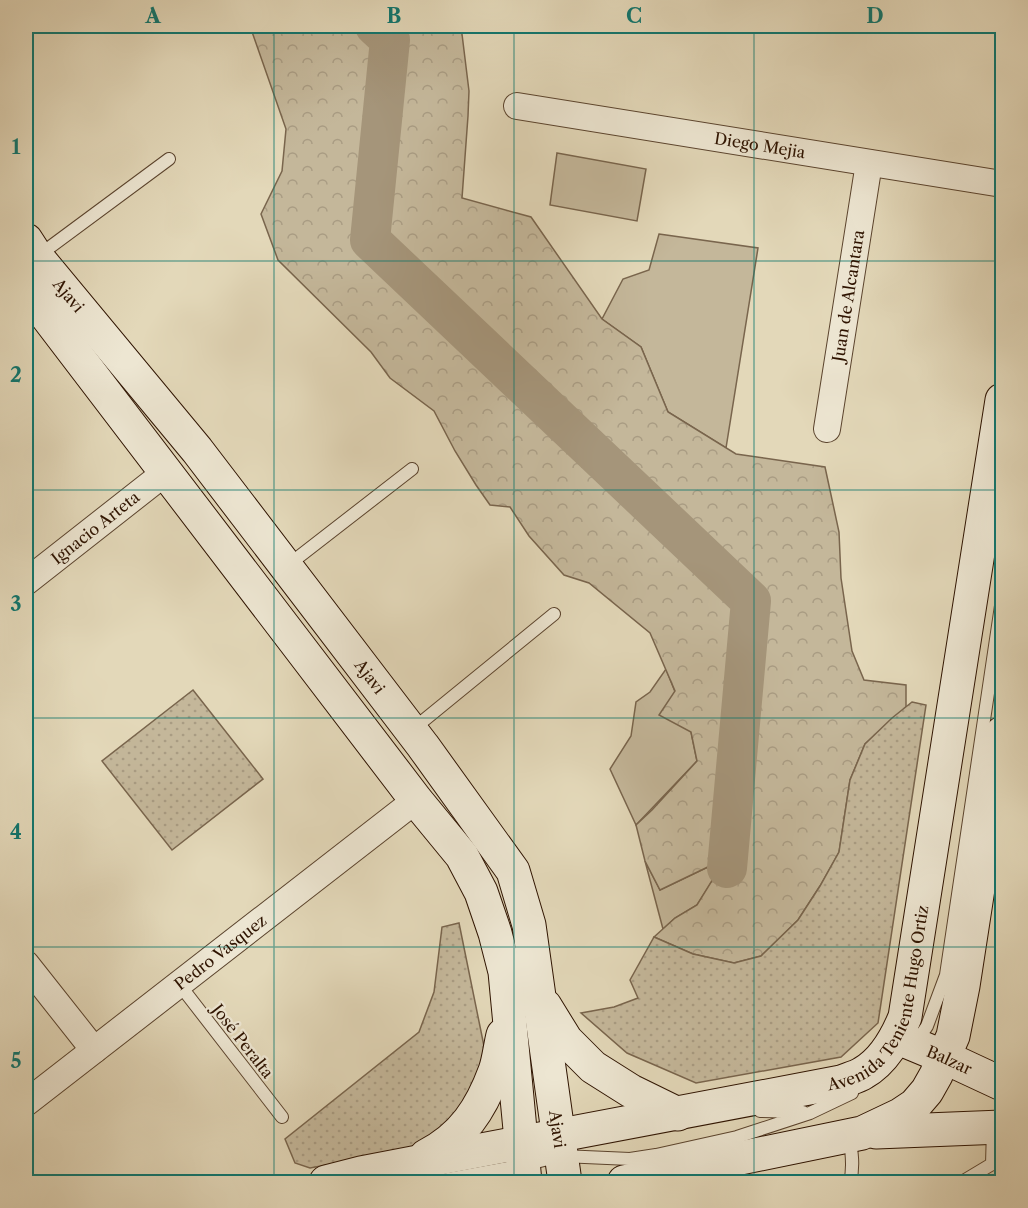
<svg xmlns="http://www.w3.org/2000/svg" width="1028" height="1208" font-family="'Libre Caslon Text',serif">
	<style>
		.grass { fill: #c4b79a; stroke: #79654d; stroke-width: 1.5 }
		.forest { fill: url(#forest-crowns); stroke: #79654d; stroke-width: 1.5 }
		.park { fill: url(#park-dots); stroke: #79654d; stroke-width: 1.5 }
		.lines { fill: none; stroke-linecap: round; stroke-linejoin: round }
		.river { stroke: #a5957a; stroke-width: 40 }
		.lane-casing { stroke: #5b442e; stroke-width: 14 }
		.street-casing { stroke: #5b442e; stroke-width: 28 }
		.secondary-casing { stroke: #2e1300; stroke-width: 35 }
		.lane { stroke: #ede6d2; stroke-width: 12 }
		.street { stroke: #ede6d2; stroke-width: 26 }
		.secondary { stroke: #ede6d2; stroke-width: 33 }
		.grid { fill: none; stroke: #0f766e; stroke-width: 1.5; stroke-opacity: 0.55 }
		.labels { text-anchor: middle; stroke-width: 4.5; stroke-linejoin: round; paint-order: stroke }
		.street-label { font-size: 16px; fill: #2e1300; stroke: #ede6d2 }
		.neatline { fill: none; stroke: #0f766e; stroke-width: 2 }
		.grid-label { font-size: 20px; text-anchor: middle; font-weight: bold; fill: #0f766e }
	</style>
	<defs>
		<pattern id="forest-crowns" width="20" height="18" patternUnits="userSpaceOnUse" patternTransform="scale(1.5)"><rect width="20" height="18" fill="#c4b79a"/><path d="M2 6a3 3 0 1 1 6 0M12 15a3 3 0 1 1 6 0" fill="none" stroke="#a99c83"/></pattern>
		<pattern id="park-dots" width="8" height="8" patternUnits="userSpaceOnUse" patternTransform="scale(1.5)"><rect width="8" height="8" fill="#c4b79a"/><path d="M2 2h.1M6 6h.1" fill="none" stroke="#a99c83" stroke-width="1.8" stroke-linecap="round"/></pattern>
	</defs>
	<rect width="100%" height="100%" fill="#e3d8b9"/>
	<filter id="stains"><feTurbulence type="fractalNoise" baseFrequency=".00333" numOctaves="4"/><feColorMatrix values="0 0 0 0 .2 0 0 0 0 .09 0 0 0 0 .02 0 0 0 .5 -.17"/></filter>
	<radialGradient id="worn" r=".72"><stop offset=".6" stop-color="#630" stop-opacity="0"/><stop offset="1" stop-color="#630" stop-opacity=".3"/></radialGradient>
	<path class="grass" d="M557 153 646 169 637 221 550 205Z
		M659 234 758 248 726 448 668 412 641 347 602 319 623 279 649 270Z
		M666 669 691 732 697 761 636 825 610 769 631 736 636 702 650 692Z
		M645 861 660 890 712 865 713 880 697 905 675 918 663 929Z"/>
	<path class="forest" d="M250 26H461L469 91 468 116 462 198 531 217 602 319 641 347 668 412 736 454 825 467 839 532 841 578 852 651 864 680 906 685V707L865 744 850 780 839 852 820 886 798 920 761 956 734 963 693 954 654 937 675 918 697 905 713 879 712 865 660 890 645 861 636 825 652 810 697 761 691 732 659 715 675 691 650 633 589 583 564 575 529 536 510 507 490 505 476 485 455 451 434 411 390 378 371 352 278 260 261 214 282 171 286 129Z"/>
	<path class="park" d="M193 690 263 779 172 850 102 761Z
		M912 702 926 705 878 1023 841 1057 696 1083 627 1053 581 1013 614 1007 638 998 630 980 654 937 693 954 734 963 761 956 798 920 820 886 839 852 850 780 865 744 892 718Z
		M459 923 486 1056 465 1103 438 1138 397 1152 310 1168 295 1163 285 1139 419 1032 434 992 442 927Z"/>
	<g class="lines">
		<path class="river" d="M375 26 390 40 370 240 751 601 727 868"/>
		<defs>
			<path id="lane" d="M38 256 169 159
				M287 566 412 469
				M412 730 554 614
				M178 985 186 993 282 1117
				M915 1044 927 1026 946 975 1002 599
				M760 1111 803 1112
				M849 1136C852 1152 854 1167 850 1182
				M562 1156 630 1159 656 1155 737 1137 810 1113 852 1093
				M992 1164 993 1129
				M432 1182 524 1165 560 1156
				M962 1182 992 1164 1002 1165"/>
			<g id="street">
				<path id="s1" d="M517 106 1002 184"/>
				<path id="s2" d="M827 429 869 163"/>
				<path id="s3" d="M26 582 166 472"/>
				<path d="M26 964 94 1050"/>
				<path id="s4" d="M26 1103 416 800"/>
			</g>
			<g id="secondary">
				<path id="s5" d="M26 240 37 257 197 450 423 746 513 871 529 925 565 1182"/>
				<path d="M26 289 416 800 462 856 481 892 495 933 505 972 525 1182"/>
				<path d="M545 1006 566 1040 593 1067 631 1091 678 1114"/>
				<path id="s6" d="M896 1037 944 1057 1002 1084"/>
				<path d="M876 1132 1002 1127"/>
				<path d="M426 1156C463 1137 481 1109 495 1071 499 1060 500 1047 503 1035"/>
				<path id="s7" d="M326 1182 361 1173 413 1163 841 1082C848 1079 857 1077 863 1073 884 1061 896 1039 905 1017L1002 400"/>
				<path d="M624 1182 862 1133 900 1115 915 1105 927 1091 936 1075 953 1036 963 986 1002 733"/>
			</g>
		</defs>
		<use href="#lane" class="lane-casing"/>
		<use href="#street" class="street-casing"/>
		<use href="#secondary" class="secondary-casing"/>
		<use href="#lane" class="lane"/>
		<use href="#street" class="street"/>
		<use href="#secondary" class="secondary"/>
	</g>
	<path class="grid" d="M274 26V1182M514 26V1182M754 26V1182M26 261H1002M26 490H1002M26 718H1002M26 947H1002"/>
	<g class="labels">
		<g class="street-label">
			<text dy="6" stroke="none"><textPath href="#s1" startOffset="246">Diego Mejia</textPath></text>
			<text dy="6" stroke="none"><textPath href="#s5" startOffset="70">Ajavi</textPath></text>
			<text dy="6" stroke="none"><textPath href="#s2" startOffset="135">Juan de Alcantara</textPath></text>
			<text dy="6" stroke="none"><textPath href="#s3" startOffset="88">Ignacio Arteta</textPath></text>
			<text dy="6" stroke="none"><textPath href="#s5" startOffset="556">Ajavi</textPath></text>
			<text dy="6" stroke="none"><textPath href="#s4" startOffset="246">Pedro Vasquez</textPath></text>
			<text dy="6" stroke="none"><textPath href="#s7" startOffset="622">Avenida Teniente Hugo Ortiz</textPath></text>
			<text transform="translate(243 1041) rotate(52)" y="6">José Peralta</text>
			<text dy="6" stroke="none"><textPath href="#s6" startOffset="58">Balzar</textPath></text>
			<text dy="6" stroke="none"><textPath href="#s5" startOffset="1060">Ajavi</textPath></text>
		</g>
	</g>
	<rect width="1028" height="1208" fill="none" stroke="#e3d8b9" stroke-width="66"/>
	<rect x="33" y="33" width="962" height="1142" class="neatline"/>
	<g class="grid-label">
		<text x="153" y="23">A</text>
		<text x="394" y="23">B</text>
		<text x="634" y="23">C</text>
		<text x="875" y="23">D</text>
		<text x="16" y="154">1</text>
		<text x="16" y="382">2</text>
		<text x="16" y="611">3</text>
		<text x="16" y="839">4</text>
		<text x="16" y="1068">5</text>
	</g>
	<rect width="100%" height="100%" filter="url(#stains)"/>
	<rect width="100%" height="100%" fill="url(#worn)"/>
</svg>
